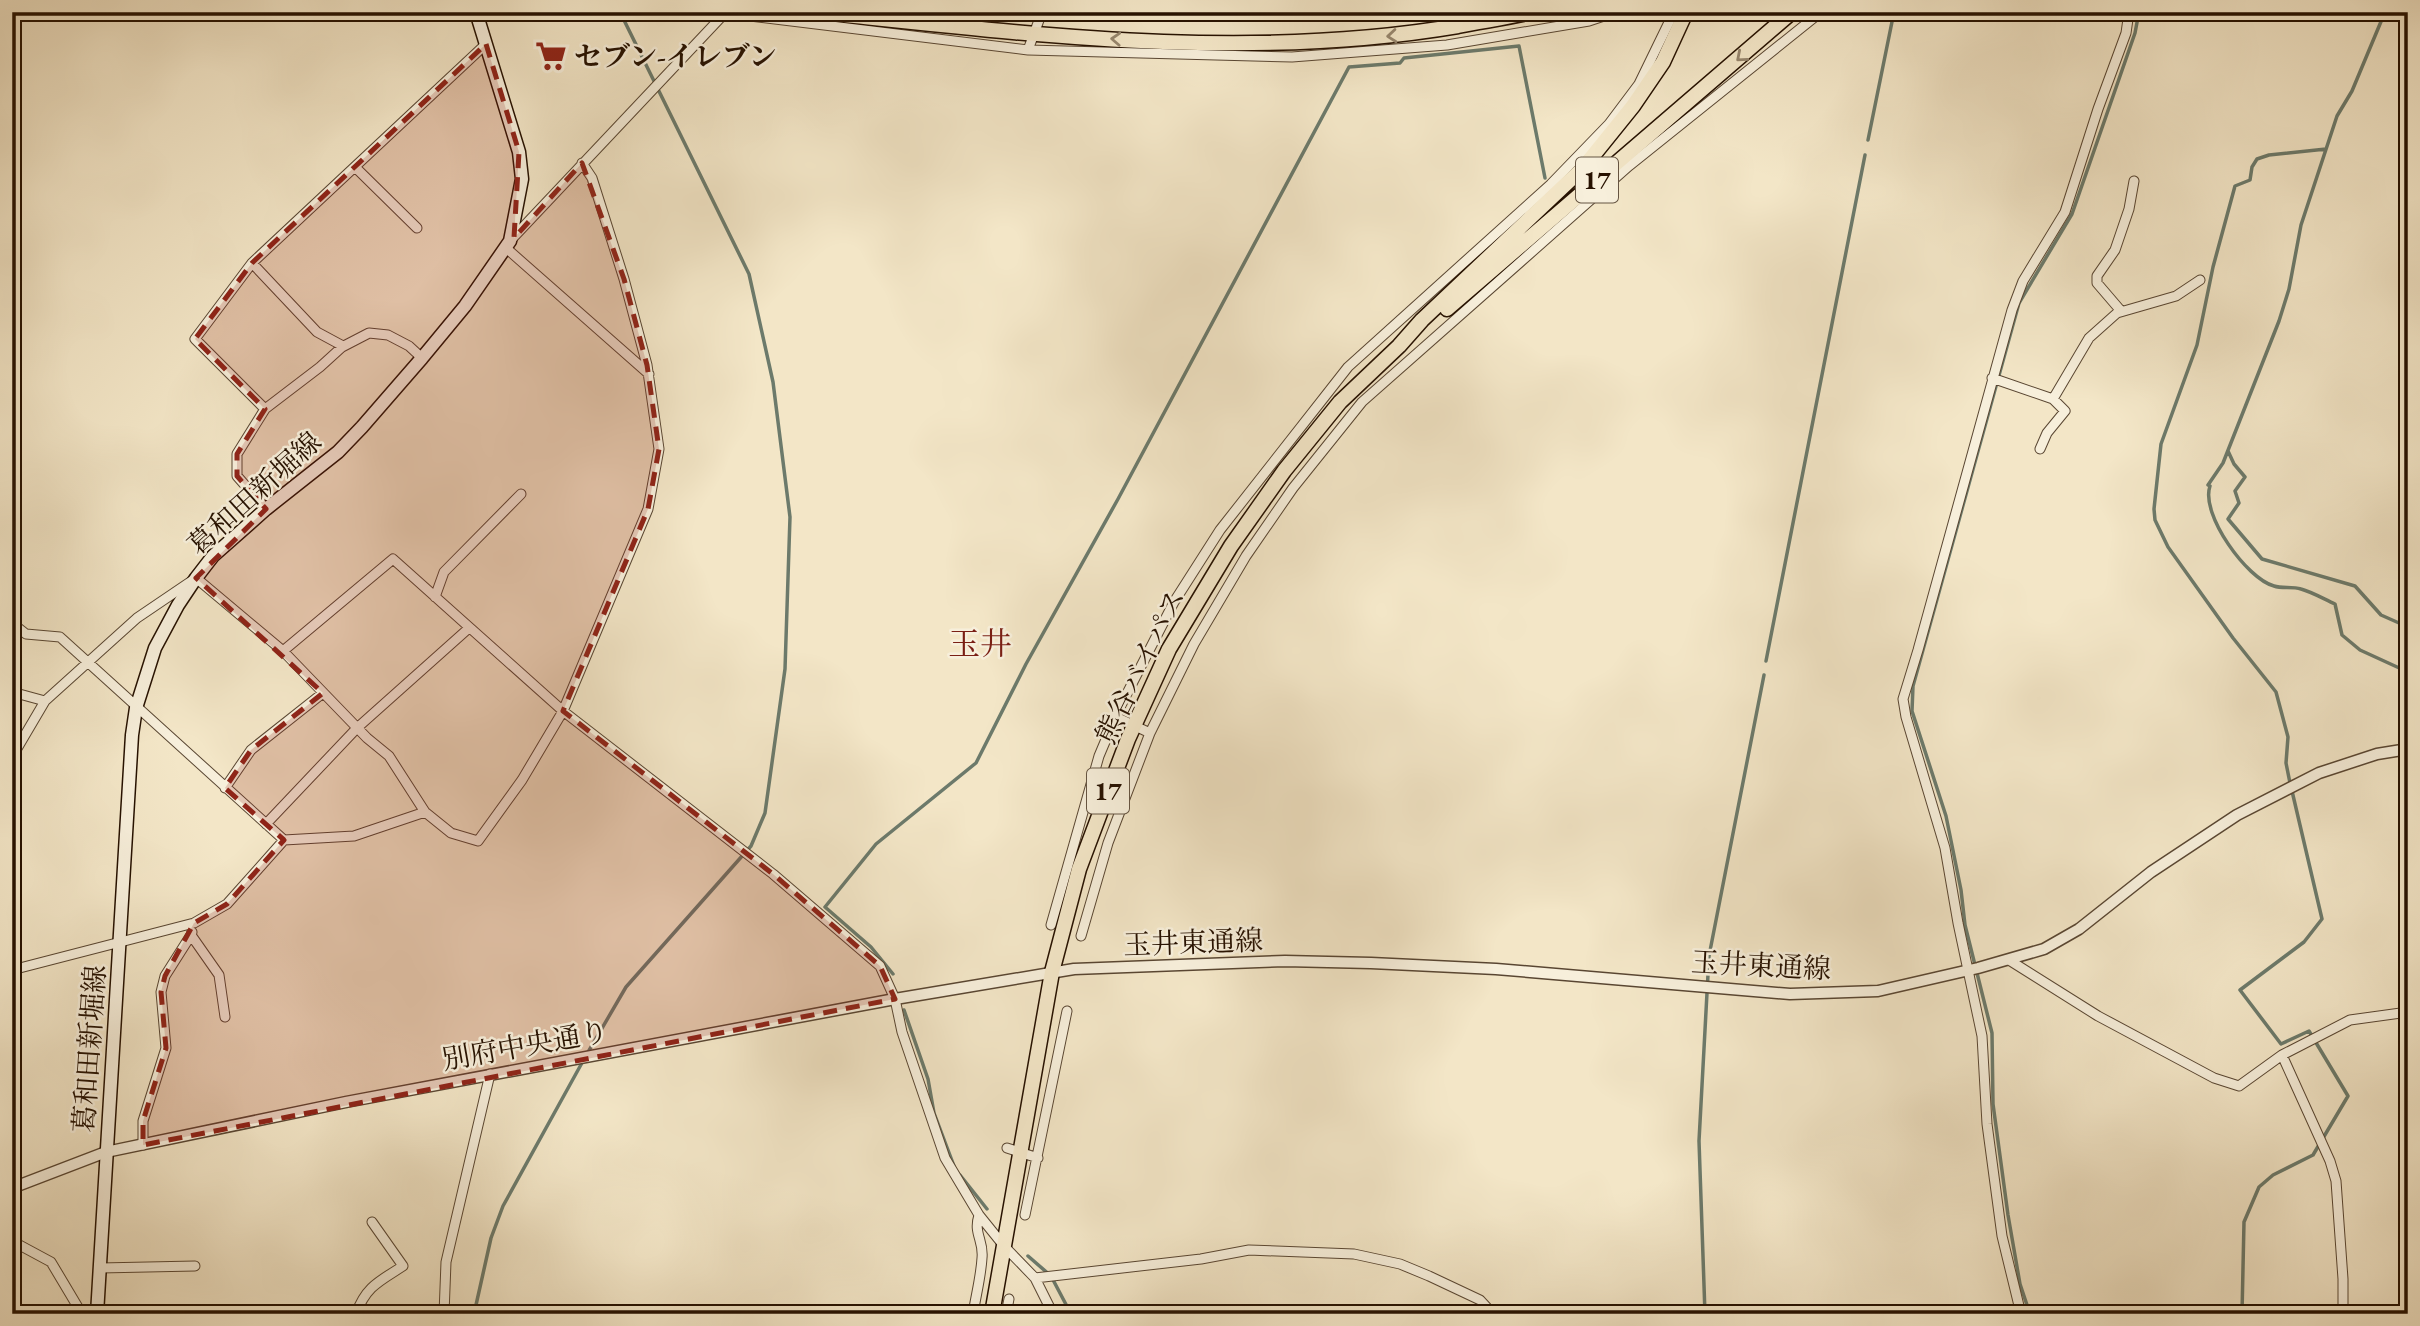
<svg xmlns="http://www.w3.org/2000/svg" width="2420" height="1326" font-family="'EB Garamond','Noto Serif JP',serif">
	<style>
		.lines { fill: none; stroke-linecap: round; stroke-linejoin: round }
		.stream { stroke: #6c7a6b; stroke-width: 3.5 }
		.minor-tunnel { stroke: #d4c6a9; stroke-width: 9; stroke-dasharray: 9 4.5; stroke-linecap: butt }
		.minor-casing { stroke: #594632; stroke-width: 11 }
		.tertiary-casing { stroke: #594632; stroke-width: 13 }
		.secondary-casing { stroke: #261100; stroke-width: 15 }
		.trunk-casing { stroke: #261100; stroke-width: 17 }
		.minor { stroke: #f7efdb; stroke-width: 9 }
		.tertiary { stroke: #f7efdb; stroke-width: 10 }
		.secondary { stroke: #f7efdb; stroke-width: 12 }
		.trunk { stroke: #f3e6c7; stroke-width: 14 }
		.oneway { stroke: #97866d }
		.marked { fill: #8f2418; fill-opacity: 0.2; stroke: #8f2418; stroke-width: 5; stroke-dasharray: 14 9; stroke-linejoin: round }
		.labels { text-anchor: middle; stroke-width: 5; stroke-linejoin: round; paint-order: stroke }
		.shield { fill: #f7efdb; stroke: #655442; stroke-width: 2 }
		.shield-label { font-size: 26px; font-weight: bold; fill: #261100 }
		.poi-label { font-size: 28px; font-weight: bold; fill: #261100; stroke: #f7efdb; text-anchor: start }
		.street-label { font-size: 28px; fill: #261100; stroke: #f7efdb }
		.quarter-label { font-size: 32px; fill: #7a1f14; stroke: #f7efdb }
	</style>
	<rect width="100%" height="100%" fill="#f3e6c7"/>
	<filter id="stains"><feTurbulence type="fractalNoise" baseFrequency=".00286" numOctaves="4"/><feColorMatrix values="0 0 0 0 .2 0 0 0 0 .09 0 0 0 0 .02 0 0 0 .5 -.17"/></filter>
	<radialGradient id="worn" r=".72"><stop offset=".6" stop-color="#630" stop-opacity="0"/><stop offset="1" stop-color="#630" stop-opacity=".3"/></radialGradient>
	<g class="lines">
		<path class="stream" d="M2385 12 2352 91 2337 116 2301 225 2289 289 2279 321 2223 463 2208 485 2210 486C2200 514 2247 579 2274 586 2282 589 2292 586 2301 589 2312 592 2324 599 2335 604L2342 635 2360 650 2408 672
			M1868 140 1894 12
			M2228 451 2234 464 2245 477 2235 491 2239 503 2228 519 2262 559 2355 586 2381 615 2408 627
			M1766 661 1865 155
			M2290 783 2286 763 2288 737 2276 692 2233 638 2168 547 2155 520 2154 509 2161 444 2197 345 2213 267 2235 186 2250 180 2252 167 2257 159 2269 155 2326 149
			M893 974 871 947 825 907 876 844 976 763 1026 664 1118 499 1349 67 1400 63 1404 58 1519 46 1545 178
			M904 1010 928 1079 934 1113 954 1166
			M587 1054 626 987 751 846 765 813 785 669 790 517 773 382 749 274 620 12
			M960 1175 987 1209
			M1028 1256 1051 1276 1071 1314
			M474 1314 491 1238 503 1206 583 1061
			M1705 1314 1699 1141 1709 956 1764 675
			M2030 1314 2020 1284 2008 1215 1993 1104 1992 1033 1965 925 1961 890 1946 816 1912 711 1913 686 2019 303 2072 214 2135 33 2139 12
			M2242 1314 2244 1222 2259 1187 2273 1175 2313 1155 2348 1096 2309 1031 2281 1044 2240 990 2304 942 2322 919 2292 791"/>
		<path class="minor-tunnel" d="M1588 12V14"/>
		<defs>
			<path id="minor" d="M2104 12 2128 17
				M725 13 1028 50 1292 57 1447 45 1589 21 1616 12
				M1028 50 1042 12
				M355 167 417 228
				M510 241 725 13
				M506 248 649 374
				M252 263 317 332 343 346
				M2121 311 2097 283V276L2115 250 2129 209 2134 181
				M1992 378 2053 399 2065 411 2047 433 2040 449
				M2053 399 2089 338 2117 313 2176 296 2200 280
				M265 409 195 339 252 263 486 44
				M266 509 237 476V454L265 409 320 367 342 347 369 333 388 335 409 346 422 358
				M435 597 444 572 521 494
				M12 623 26 634 60 637 284 840
				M283 651 393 559 563 711 773 874 880 966 895 999 902 1032 945 1158 979 1215 1004 1246 1035 1278 1053 1314
				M12 692 45 701
				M1116 717 1150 733
				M12 757 45 701 137 618 196 578 283 651 367 738 389 756 425 812 451 833 478 841 522 780 563 711 648 509 659 449 647 365 624 279 592 178 582 163
				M225 788 251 750 323 693
				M266 824 357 728 469 628
				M1051 925 1099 756 1118 711 1174 602 1220 530 1348 367 1551 184 1609 124 1639 84 1674 12
				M192 932 191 935 219 975 225 1017
				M1081 936 1108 843 1150 733 1194 644 1246 556 1293 488 1362 402 1629 166 1821 12
				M2009 960 2098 1016 2214 1078 2239 1086 2282 1055 2350 1020 2408 1012
				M12 970 194 923 227 904 284 840 354 836 425 812
				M2282 1055 2330 1161 2336 1181 2343 1279V1314
				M143 1145V1121L166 1048 161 992 165 976 191 935
				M1007 1148 1038 1158
				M1025 1215 1067 1011
				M12 1241 51 1262 82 1314
				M100 1268 195 1266
				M1035 1278 1201 1259 1249 1250 1354 1254 1400 1264 1429 1276 1480 1300 1493 1314
				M1540 1310 1541 1314
				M356 1314C366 1286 380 1281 403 1266L372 1222
				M444 1314 446 1262 490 1074
				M973 1314C976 1295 981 1276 982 1258 984 1240 973 1234 979 1215
				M1006 1314 1009 1299
				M2021 1314 2002 1236 1987 1124 1982 1036 1958 923 1945 848 1906 717 1903 699 1918 650 2012 310 2023 281 2065 212 2098 109 2126 33 2129 12"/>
			<path id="tertiary" d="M12 1188 106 1152 346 1102 895 999 1074 969 1285 961 1371 963 1496 969 1790 994 1878 991 1978 968 2044 949 2079 929 2151 872 2237 815 2319 773 2377 754 2408 749"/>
			<path id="secondary" d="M97 1314 132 735 136 708 155 648 178 605 196 578 213 556 266 509 338 452 362 427 422 358 465 306 510 241 522 179 519 152 476 12"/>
			<path id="trunk" d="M816 12C1029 34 1245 62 1458 26 1482 21 1507 18 1531 12
				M1447 309 1792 12
				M992 1314 1052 972 1079 869 1128 739 1169 649 1231 546 1284 471 1340 402 1399 346 1422 320 1583 168 1633 106 1663 62 1686 12"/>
		</defs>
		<use href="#minor" class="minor-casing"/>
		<use href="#tertiary" class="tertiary-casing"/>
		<use href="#secondary" class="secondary-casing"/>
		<use href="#trunk" class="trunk-casing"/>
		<use href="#minor" class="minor"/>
		<use href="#tertiary" class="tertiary"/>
		<use href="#secondary" class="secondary"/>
		<use href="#trunk" class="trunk"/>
	</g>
	<defs><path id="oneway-chevron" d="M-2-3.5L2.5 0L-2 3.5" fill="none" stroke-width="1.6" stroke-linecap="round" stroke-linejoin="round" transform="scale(1.75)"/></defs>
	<g class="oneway">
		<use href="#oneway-chevron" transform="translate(1392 36) rotate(175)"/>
		<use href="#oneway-chevron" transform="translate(1116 39) rotate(-177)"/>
		<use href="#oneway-chevron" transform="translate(1741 57) rotate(139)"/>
	</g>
	<path class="marked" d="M486 44 519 152 514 238 582 163 624 279 647 365 659 449 648 509 563 711 773 874 880 966 895 999 143 1145V1121L166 1048 161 992 165 976 194 923 227 904 284 840 225 788 251 750 323 693 196 578 266 509 237 476V454L265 409 195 339 252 263Z"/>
	<defs>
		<symbol id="supermarket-bare" viewBox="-9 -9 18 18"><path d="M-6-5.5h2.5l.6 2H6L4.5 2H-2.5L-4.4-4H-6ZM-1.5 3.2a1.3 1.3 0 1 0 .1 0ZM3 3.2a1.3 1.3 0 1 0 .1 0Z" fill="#8f2418" stroke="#f7efdb" stroke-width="2.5" paint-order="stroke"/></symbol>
	</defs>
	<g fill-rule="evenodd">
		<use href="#supermarket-bare" x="529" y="34" width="44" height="44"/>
	</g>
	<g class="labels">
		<g class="shield">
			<rect x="1576" y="157.5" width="42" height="45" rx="5"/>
			<rect x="1087" y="768.5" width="42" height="45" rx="5"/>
		</g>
		<g class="shield-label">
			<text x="1597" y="189">17</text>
			<text x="1108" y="800">17</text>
		</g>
		<g class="poi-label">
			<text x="574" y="66">セブン-イレブン</text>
		</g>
		<g class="street-label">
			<text transform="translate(254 493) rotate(-42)" y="10">葛和田新堀線</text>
			<text transform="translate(1140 666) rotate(-64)" y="10">熊谷バイパス</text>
			<text transform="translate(1193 942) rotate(-2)" y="10">玉井東通線</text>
			<text transform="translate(1761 965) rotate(3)" y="10">玉井東通線</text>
			<text transform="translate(525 1045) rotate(-10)" y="10">別府中央通り</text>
			<text transform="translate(89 1049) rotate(-86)" y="10">葛和田新堀線</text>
		</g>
		<g class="quarter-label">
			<text x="980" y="655">玉井</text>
		</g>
	</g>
	<rect width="2420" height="1326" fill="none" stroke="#f3e6c7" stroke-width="42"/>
	<rect x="14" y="14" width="2392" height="1298" fill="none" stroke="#261100" stroke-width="3.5"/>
	<rect x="21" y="21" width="2378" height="1284" fill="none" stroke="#261100" stroke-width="2"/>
	<rect width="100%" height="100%" filter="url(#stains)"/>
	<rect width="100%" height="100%" fill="url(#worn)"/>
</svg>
